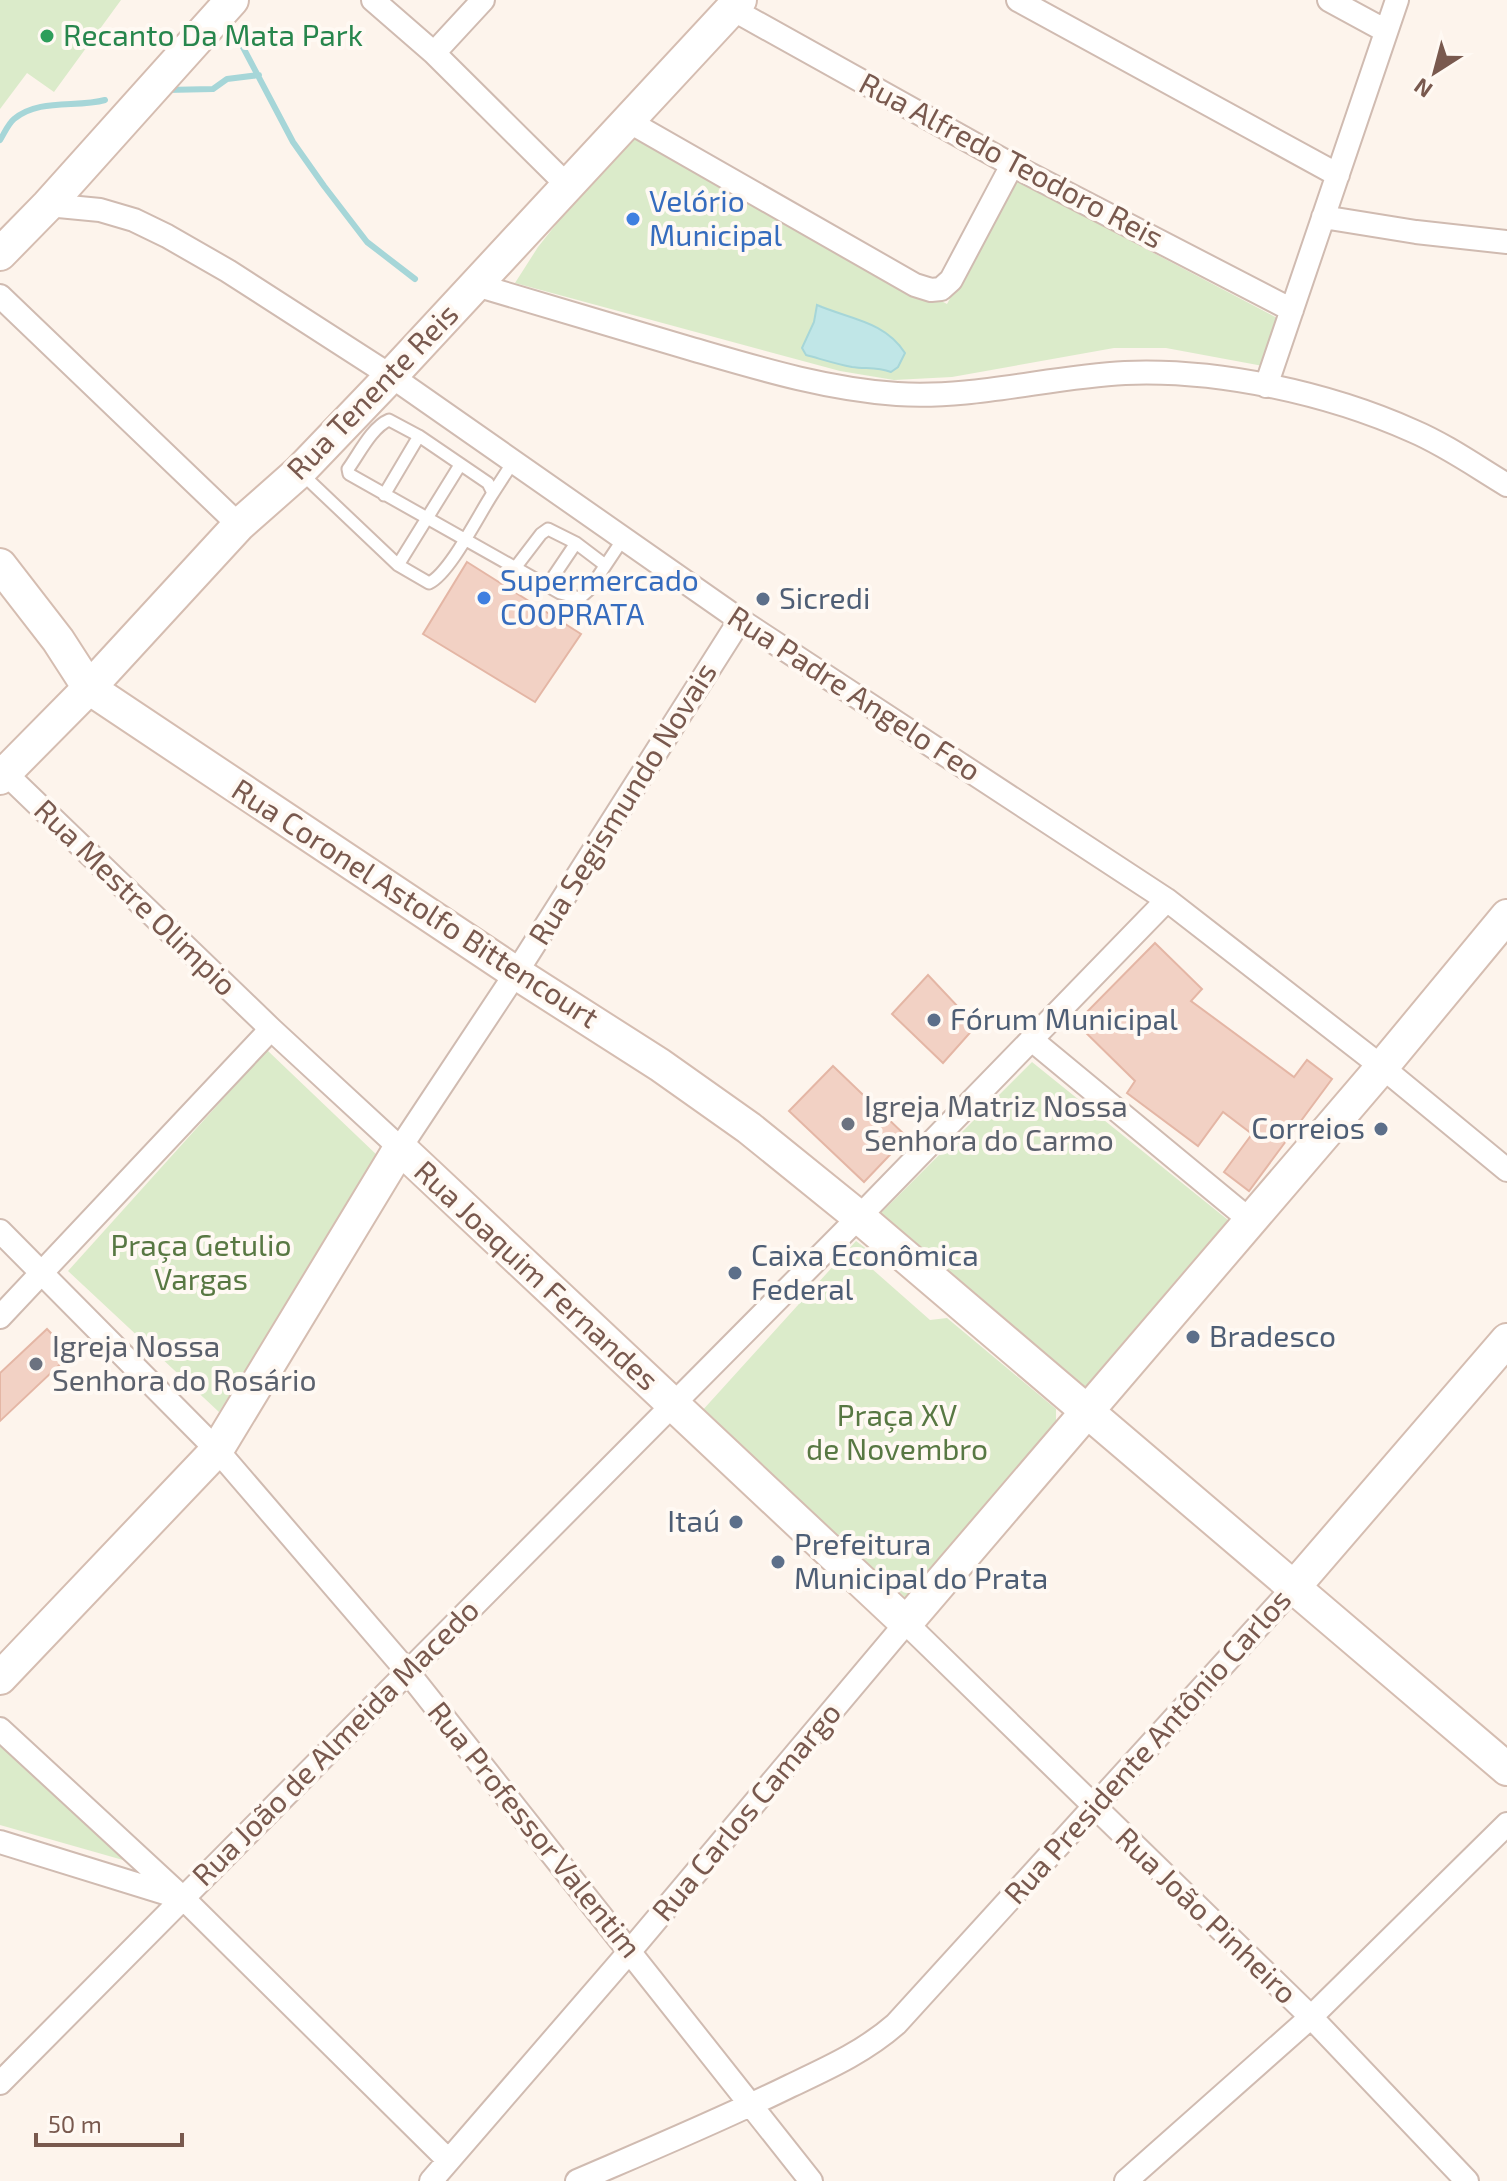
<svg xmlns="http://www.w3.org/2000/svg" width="1507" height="2181" font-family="'Exo 2',sans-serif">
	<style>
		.green { fill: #dbebca }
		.water { fill: #c0e6e7; stroke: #a6d6d8; stroke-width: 2 }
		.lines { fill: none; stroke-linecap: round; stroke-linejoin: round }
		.stream { stroke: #a6d6d8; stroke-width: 6 }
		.building { fill: #f2d1c4; stroke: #e4b6a5; stroke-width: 2 }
		.lane-casing { stroke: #d0bbb1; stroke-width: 15 }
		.street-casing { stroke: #d0bbb1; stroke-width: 26 }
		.secondary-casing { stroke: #d5bdb1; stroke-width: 36 }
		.lane { stroke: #fff; stroke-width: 11 }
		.street { stroke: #fff; stroke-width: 22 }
		.secondary { stroke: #fff; stroke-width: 32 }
		.leisure-dot { fill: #2e9e5b; stroke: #fff9f3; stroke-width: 3 }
		.shop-dot { fill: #3f7fe0; stroke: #fff9f3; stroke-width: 3 }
		.service-dot { fill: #5c6f8a; stroke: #fff9f3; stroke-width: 3 }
		.worship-dot { fill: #6b7280; stroke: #fff9f3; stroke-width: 3 }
		.labels { text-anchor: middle; stroke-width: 8; stroke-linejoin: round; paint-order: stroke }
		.leisure-label { font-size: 30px; fill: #27864d; stroke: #fff9f3; text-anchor: start }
		.street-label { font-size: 30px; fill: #79594e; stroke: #fff9f3 }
		.shop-label { font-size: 30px; fill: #366cbe; stroke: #fff9f3; text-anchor: start }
		.service-label { font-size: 30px; fill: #4e5e75; stroke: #fff9f3; text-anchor: start }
		.worship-label { font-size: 30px; fill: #5b616d; stroke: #fff9f3; text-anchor: start }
		.park-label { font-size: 30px; fill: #587843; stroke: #fff9f3 }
	</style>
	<rect width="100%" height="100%" fill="#fdf4ec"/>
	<path class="green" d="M0 0H121L54 92 27 73 0 109Z
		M627 135 947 304 1015 180 1279 319 1263 366 1166 348H1114L952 377 894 380 840 371 515 283 538 247Z
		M267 1050 379 1157 219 1412 68 1271Z
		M1032 1062 1228 1220 1085 1387 881 1213Z
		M856 1241 868 1250 871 1268 930 1320 947 1318 1056 1409V1429L908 1600 701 1412Z
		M0 1737 130 1862 0 1825Z"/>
	<path class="water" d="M817 305C849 319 885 321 905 353L898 367 891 372C877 367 866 369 852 367 836 364 821 359 806 355L802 348 814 322Z"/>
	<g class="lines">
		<path class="stream" d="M236 34 293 142 324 186 367 242 415 279
			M166 90 213 89 227 79 259 75
			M0 140C4 134 8 124 14 119 39 98 76 108 105 100"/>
	</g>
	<path class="building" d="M467 562 581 634 535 702 423 634Z
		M1155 943 1202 989 1191 1001 1294 1077 1307 1060 1332 1079 1249 1191 1224 1172 1252 1134 1223 1112 1198 1146 1127 1093 1135 1081 1076 1023Z
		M928 975 976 1026 943 1063 892 1014Z
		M833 1066 907 1137 864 1182 789 1111Z
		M47 1329 71 1354 0 1421V1373Z"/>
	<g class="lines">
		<defs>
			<path id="lane" d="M300 472 398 565 429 583C450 573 479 514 493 493L488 483 419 436 389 420C372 427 359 454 348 469L349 474 560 593 580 598 589 590 623 539
				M493 493 513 462
				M384 495 419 436
				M398 565 460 465
				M515 568 541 534 548 529 576 543 605 565
				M547 586 576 543"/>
			<path id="street" d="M373 0 434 53 568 186
				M1018 0 1338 175
				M1329 0 1386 31
				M732 9 1012 165 1292 310
				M434 53 483 0
				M628 121 915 285 931 290 941 289 951 280 1012 165
				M48 205 100 210 134 220 167 236 228 271 391 376 740 620 1167 900 1382 1067 1507 1170
				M1323 217 1416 232 1507 242
				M476 285C546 306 615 326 685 347 754 367 824 389 897 394 974 399 1048 377 1125 373 1218 369 1328 393 1413 431 1446 445 1477 467 1507 485
				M0 296 239 525
				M1266 386 1397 0
				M0 768 271 1029 400 1148 516 973 740 620
				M1032 1040 1251 1221
				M0 1231 217 1450 407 1671 811 2181
				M0 1317 271 1029
				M0 1729 183 1898 448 2160
				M0 1842 178 1897
				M0 2083 859 1217 1167 900
				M431 2181 630 1951 906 1623 1311 2017 1467 2181
				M577 2181C649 2150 721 2120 790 2086 828 2068 864 2052 896 2024L1294 1587
				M1126 2181 1311 2017 1507 1824"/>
			<path id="secondary" d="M0 254 48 205 232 0
				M0 565 58 640 89 688 516 973 660 1065 749 1128 859 1217 1507 1769
				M0 778 89 688 239 525 299 472 391 376 740 0
				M1294 1587 1507 1340
				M0 1678 217 1450 400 1148 906 1623 1382 1067 1507 916"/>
		</defs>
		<use href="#lane" class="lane-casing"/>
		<use href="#street" class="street-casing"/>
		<use href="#secondary" class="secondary-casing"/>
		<use href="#lane" class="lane"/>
		<use href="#street" class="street"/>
		<use href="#secondary" class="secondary"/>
	</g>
	<circle class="leisure-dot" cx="47" cy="36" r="8"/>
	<g class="shop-dot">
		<circle cx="633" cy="219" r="8"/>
		<circle cx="484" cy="598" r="8"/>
	</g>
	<g class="service-dot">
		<circle cx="763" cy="599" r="8"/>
		<circle cx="934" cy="1020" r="8"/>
		<circle cx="1381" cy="1129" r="8"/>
		<circle cx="735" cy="1273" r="8"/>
		<circle cx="1193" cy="1337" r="8"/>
		<circle cx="736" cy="1522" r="8"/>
		<circle cx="778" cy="1562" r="8"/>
	</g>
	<g class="worship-dot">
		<circle cx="848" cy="1124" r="8"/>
		<circle cx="36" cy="1364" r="8"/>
	</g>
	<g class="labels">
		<g class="leisure-label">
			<text x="63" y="46">Recanto Da Mata Park</text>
		</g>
		<g class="street-label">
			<text transform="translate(1011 161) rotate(28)" y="10">Rua Alfredo Teodoro Reis</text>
			<text transform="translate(373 392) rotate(-46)" y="10">Rua Tenente Reis</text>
			<text transform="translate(854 694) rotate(33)" y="10">Rua Padre Angelo Feo</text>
			<text transform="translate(623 804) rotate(-58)" y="10">Rua Segismundo Novais</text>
			<text transform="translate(135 898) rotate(44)" y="10">Rua Mestre Olimpio</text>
			<text transform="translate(415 904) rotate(33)" y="10">Rua Coronel Astolfo Bittencourt</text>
			<text transform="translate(536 1276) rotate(43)" y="10">Rua Joaquim Fernandes</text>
			<text transform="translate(336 1743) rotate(-45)" y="10">Rua João de Almeida Macedo</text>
			<text transform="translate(1148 1747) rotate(-48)" y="10">Rua Presidente Antônio Carlos</text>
			<text transform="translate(747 1812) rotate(-50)" y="10">Rua Carlos Camargo</text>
			<text transform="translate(534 1830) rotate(51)" y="10">Rua Professor Valentim</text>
			<text transform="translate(1206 1916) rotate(44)" y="10">Rua João Pinheiro</text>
		</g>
		<g class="shop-label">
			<text x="649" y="212">Velório<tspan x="649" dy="34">Municipal</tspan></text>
			<text x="500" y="591">Supermercado<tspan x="500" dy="34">COOPRATA</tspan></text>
		</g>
		<g class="service-label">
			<text x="779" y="609">Sicredi</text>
			<text x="950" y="1030">Fórum Municipal</text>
			<text x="1365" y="1139" text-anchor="end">Correios</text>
			<text x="751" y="1266">Caixa Econômica<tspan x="751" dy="34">Federal</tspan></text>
			<text x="1209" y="1347">Bradesco</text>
			<text x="720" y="1532" text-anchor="end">Itaú</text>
			<text x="794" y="1555">Prefeitura<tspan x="794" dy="34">Municipal do Prata</tspan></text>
		</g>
		<g class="worship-label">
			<text x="864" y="1117">Igreja Matriz Nossa<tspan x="864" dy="34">Senhora do Carmo</tspan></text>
			<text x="52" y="1357">Igreja Nossa<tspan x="52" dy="34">Senhora do Rosário</tspan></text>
		</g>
		<g class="park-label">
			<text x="201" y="1256">Praça Getulio<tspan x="201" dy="34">Vargas</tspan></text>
			<text x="897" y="1426">Praça XV<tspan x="897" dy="34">de Novembro</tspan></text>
		</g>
	</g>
	<g transform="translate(1435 72) rotate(216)" stroke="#fff9f3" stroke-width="6" paint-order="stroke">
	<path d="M0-6L14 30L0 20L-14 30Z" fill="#79594e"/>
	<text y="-12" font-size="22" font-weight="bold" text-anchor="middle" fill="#79594e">N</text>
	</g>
	<path d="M36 2133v12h146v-12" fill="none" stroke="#79594e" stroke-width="4"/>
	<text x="48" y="2133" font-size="24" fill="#79594e" stroke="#fff9f3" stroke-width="6" paint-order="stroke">50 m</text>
</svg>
